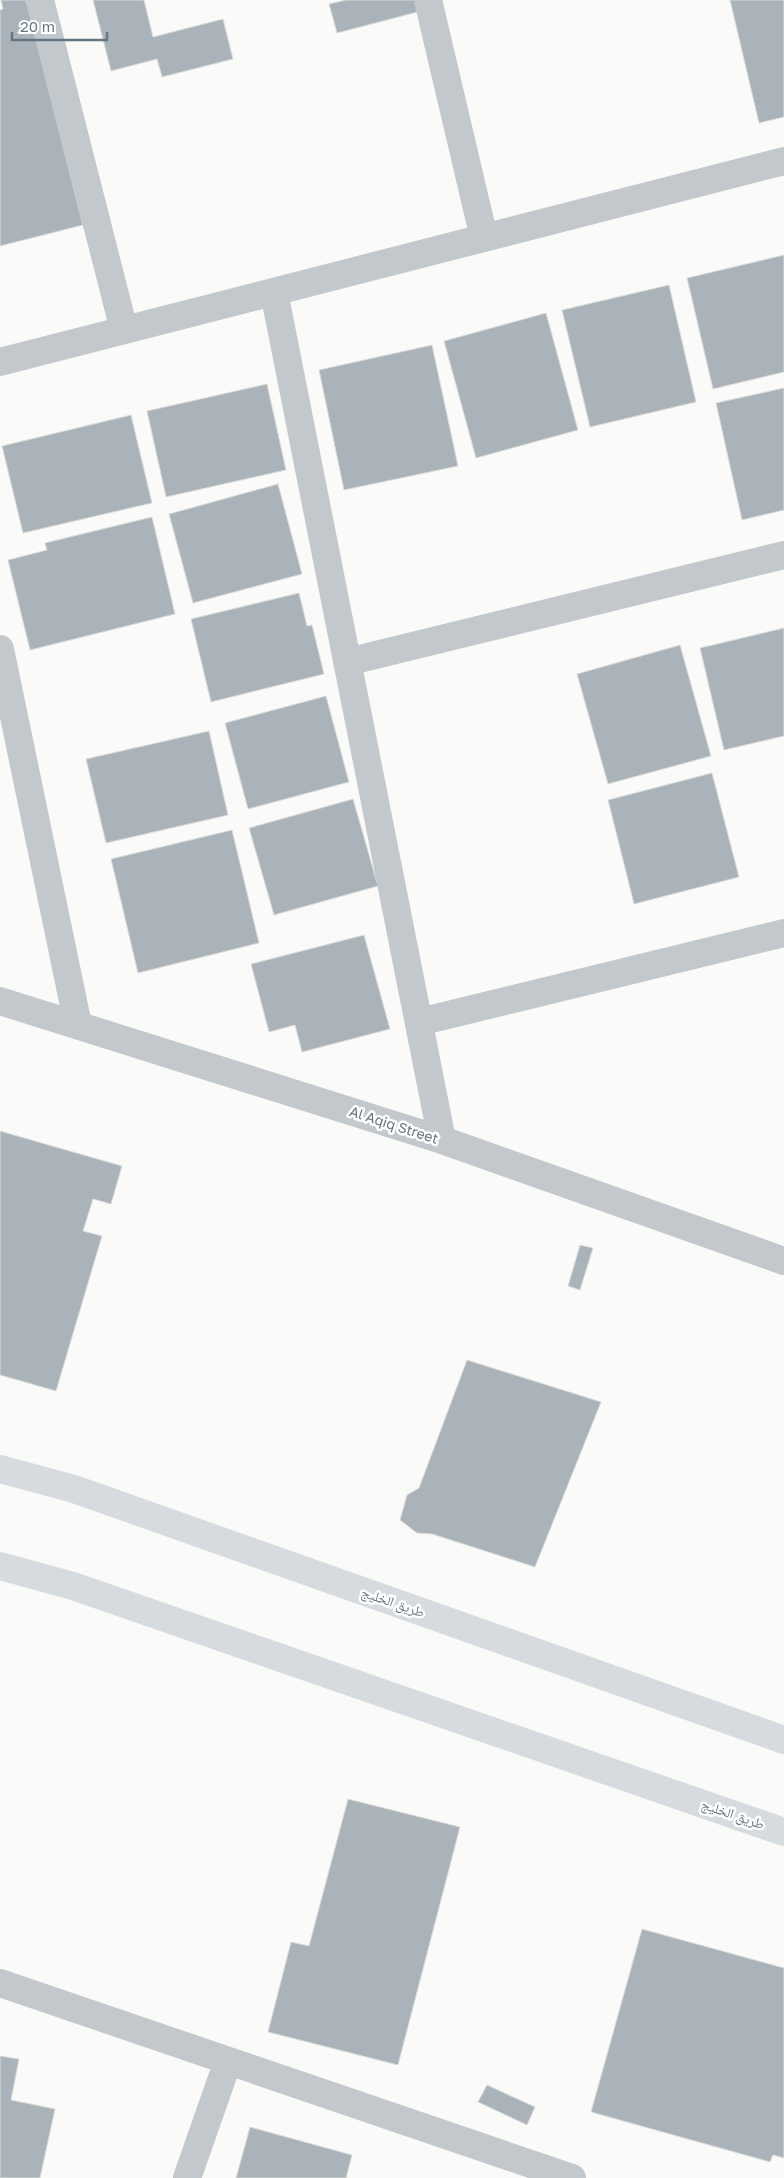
<svg xmlns="http://www.w3.org/2000/svg" width="784" height="2178" font-family="'Golos Text','Noto Naskh Arabic',sans-serif">
	<style>
		.building { fill: #aab3b9; stroke: #dcdcda }
		.lines { fill: none; stroke-linecap: round; stroke-linejoin: round }
		.minor { stroke: #c3c8cc; stroke-width: 28 }
		.major { stroke: #d6dbdf; stroke-width: 28 }
		.labels { text-anchor: middle; stroke-width: 5; stroke-linejoin: round; paint-order: stroke }
		.street-label { font-size: 14px; fill: #657683; stroke: #fff }
	</style>
	<rect width="100%" height="100%" fill="#fafaf8"/>
	<path class="building" d="M1 0H26L83 225 0 246V10L3 9Z
		M93 0H144L153 37 223 19 233 59 162 77 157 59 111 71Z
		M346 0H427L429 9 337 33 329 4Z
		M730 0H784V117L759 123Z
		M784 255V372L713 389 687 278Z
		M669 285 696 402 590 427 562 310Z
		M546 313 578 430 476 458 444 341Z
		M432 345 458 466 344 490 319 370Z
		M267 384 286 470 166 497 147 411Z
		M784 388V510L742 520 716 403Z
		M131 415 152 503 23 533 2 446Z
		M278 484 302 574 193 603 169 514Z
		M152 517 175 614 30 650 8 560 47 550 45 543Z
		M299 593 307 626 312 625 324 674 211 702 191 619Z
		M784 628V736L724 750 700 648Z
		M680 645 711 756 608 784 577 674Z
		M326 696 349 782 248 809 225 723Z
		M209 731 228 815 106 843 86 759Z
		M712 773 739 877 634 904 608 800Z
		M353 799 378 886 274 915 249 828Z
		M232 830 259 943 138 973 111 859Z
		M364 935 390 1029 302 1052 295 1025 269 1032 251 964Z
		M0 1131 122 1166 111 1204 93 1199 83 1231 102 1236 56 1391 0 1375Z
		M580 1245 593 1248 580 1290 568 1286Z
		M467 1360 601 1402 535 1567 432 1534 417 1533 400 1520 407 1495 419 1488Z
		M348 1799 460 1827 398 2065 268 2032 291 1942 309 1946Z
		M642 1929 784 1968V2158L773 2155 770 2162 591 2112Z
		M0 2056 19 2059 11 2100 55 2109 40 2178H0Z
		M487 2085 535 2107 527 2125 478 2102Z
		M250 2127 352 2155 346 2178H236Z"/>
	<g class="lines">
		<path class="minor" d="M40 0 124 330
			M428 0 484 238
			M274 292 442 1140
			M0 362 784 161
			M0 649 78 1025
			M347 662 784 555
			M0 1001 442 1140 784 1261
			M419 1022 784 933
			M0 1983 572 2178
			M187 2178 228 2061"/>
		<path class="major" d="M0 1469 74 1489 784 1740
			M0 1566 73 1586 784 1832"/>
	</g>
	<g class="labels">
		<g class="street-label">
			<text transform="translate(394 1125) rotate(18)" y="5">Al Aqiq Street</text>
			<text transform="translate(393 1602) rotate(19)" y="5">طريق الخليج</text>
			<text transform="translate(733 1814) rotate(19)" y="5">طريق الخليج</text>
		</g>
	</g>
	<path d="M12 32v8h95v-8" fill="none" stroke="#657683" stroke-width="2.5"/>
	<text x="20" y="32" font-size="15" fill="#657683" stroke="#ffffff" stroke-width="4" paint-order="stroke">20 m</text>
</svg>
